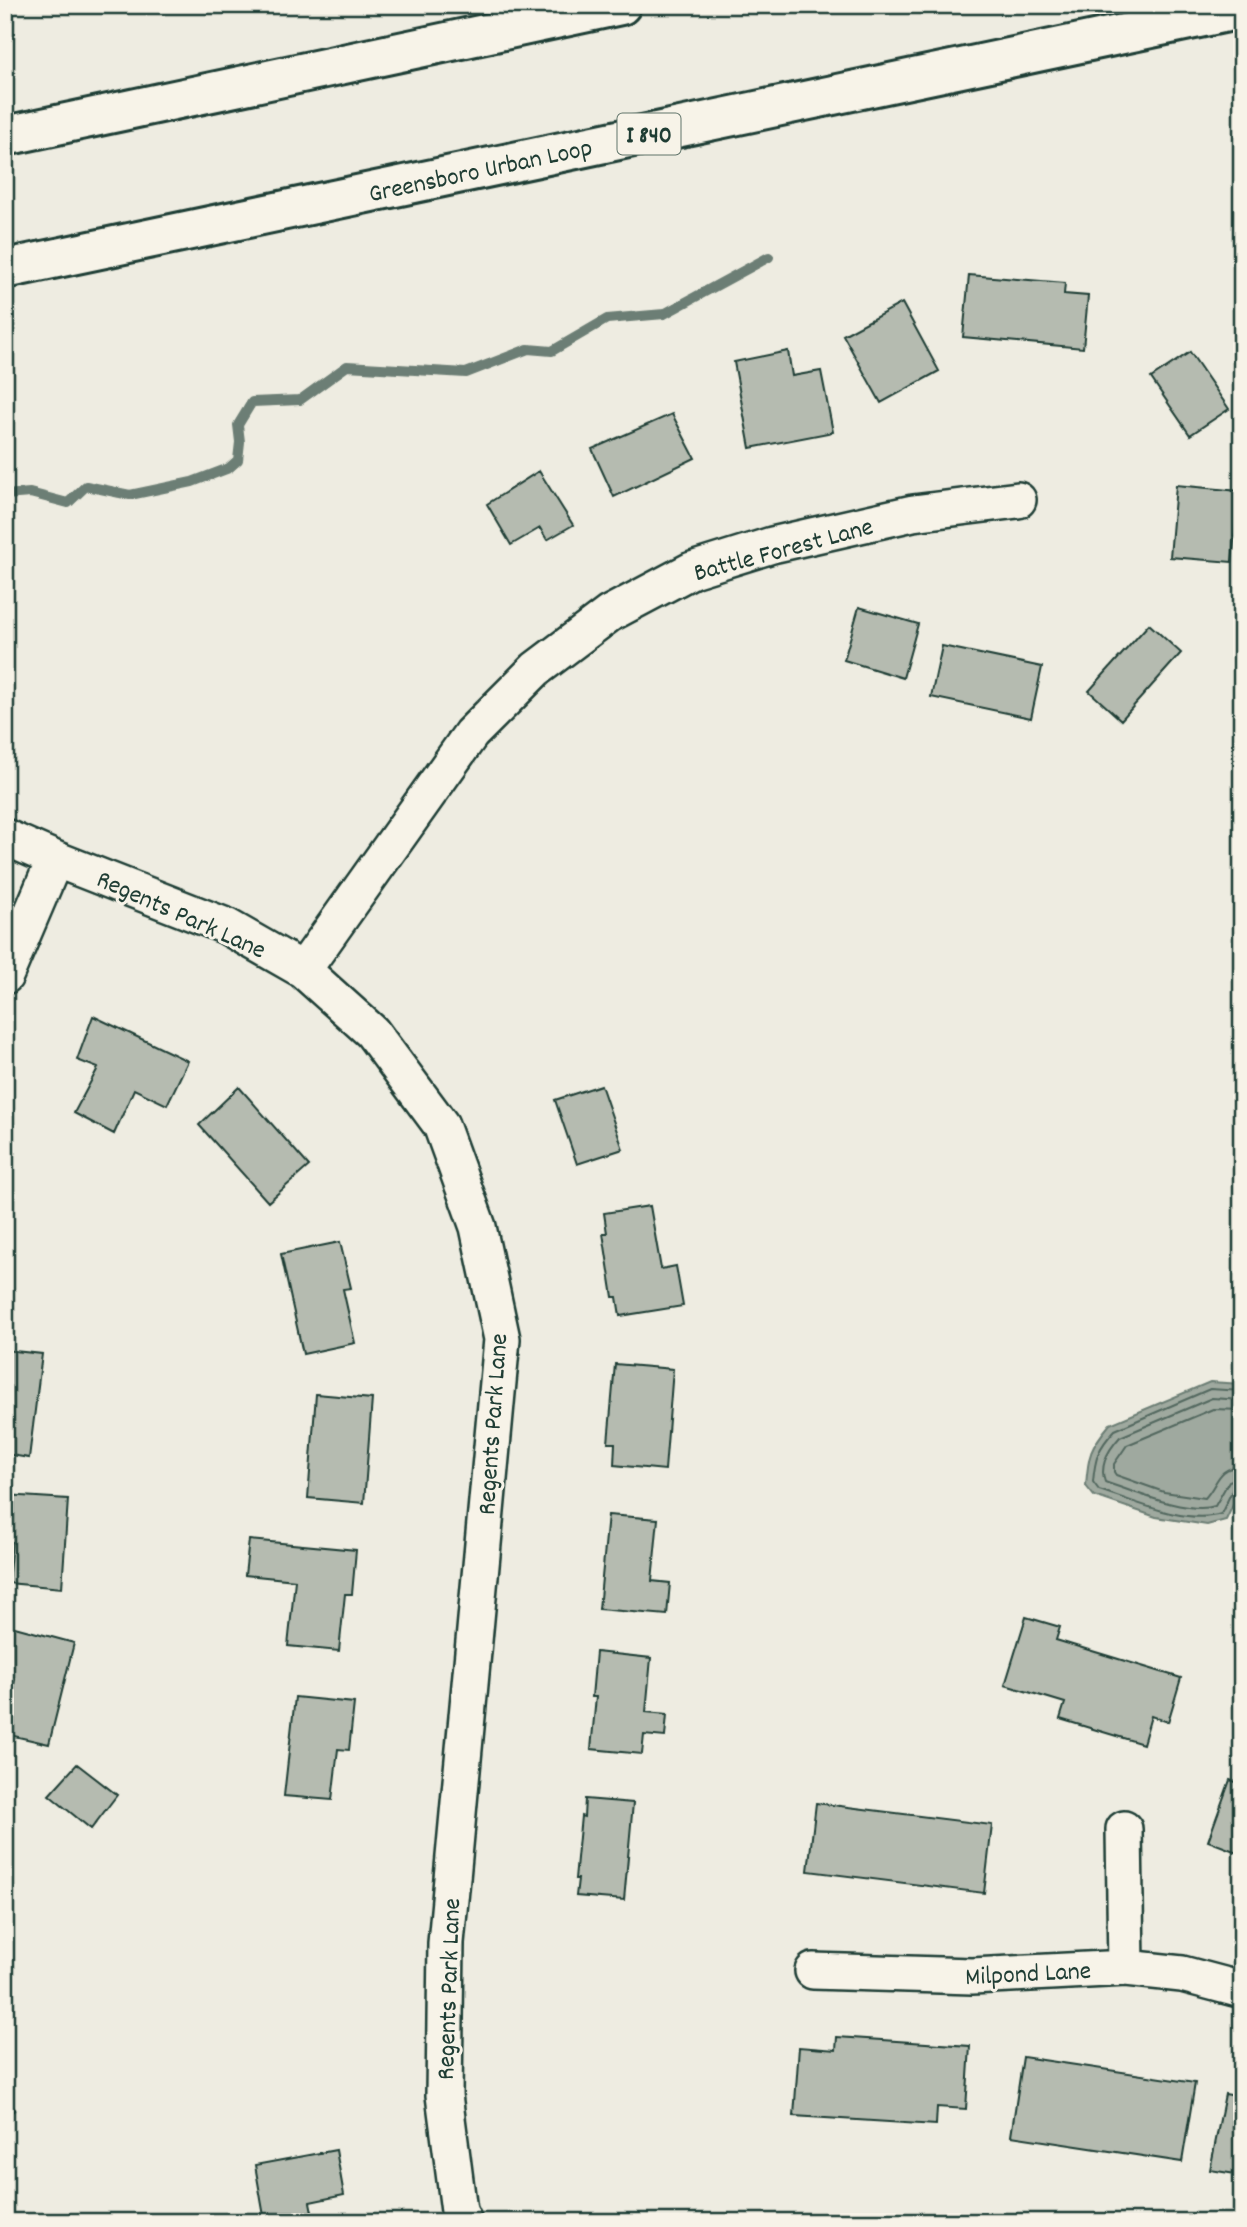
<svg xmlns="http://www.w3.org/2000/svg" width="1247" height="2227" font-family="Dekko,sans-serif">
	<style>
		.water { fill: #9fa99f; stroke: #6c7e74; stroke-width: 2 }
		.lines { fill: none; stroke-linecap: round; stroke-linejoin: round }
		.shore { stroke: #52685f; stroke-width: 2 }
		.stream { stroke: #6c7e74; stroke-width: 10 }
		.building { fill: #b5bbb0; stroke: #1f3d34; stroke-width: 2 }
		.street-casing { stroke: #1f3d34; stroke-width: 40 }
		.highway-casing { stroke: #1f3d34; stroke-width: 44 }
		.street { stroke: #f7f3e8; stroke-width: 35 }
		.highway { stroke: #f7f3e8; stroke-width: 38 }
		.labels { text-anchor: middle; stroke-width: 6; stroke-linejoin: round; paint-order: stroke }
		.shield { fill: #f7f3e8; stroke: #60746a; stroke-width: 2 }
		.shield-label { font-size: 24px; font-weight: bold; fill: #1f3d34 }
		.street-label { font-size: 26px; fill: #1f3d34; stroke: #f7f3e8 }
	</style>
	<rect width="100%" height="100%" fill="#eeece1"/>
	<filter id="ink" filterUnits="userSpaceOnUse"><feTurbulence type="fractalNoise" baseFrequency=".0143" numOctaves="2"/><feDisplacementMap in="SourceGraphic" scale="14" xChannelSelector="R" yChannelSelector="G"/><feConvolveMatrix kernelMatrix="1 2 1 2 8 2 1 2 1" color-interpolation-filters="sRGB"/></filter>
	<g filter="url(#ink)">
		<path class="water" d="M1210 1382 1242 1384V1486L1226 1520 1207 1525 1156 1517 1094 1496 1086 1486C1088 1455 1090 1448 1110 1424Z"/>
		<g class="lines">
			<path class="shore" d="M1242 1391 1210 1389 1115 1430C1098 1448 1095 1458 1093 1482L1099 1490C1134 1501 1185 1525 1221 1514L1233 1489 1242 1485
				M1242 1400 1212 1398 1120 1437C1109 1449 1099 1466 1105 1482 1132 1491 1188 1515 1215 1506L1229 1481 1242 1477
				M1242 1410 1213 1409 1127 1445 1114 1464V1472L1116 1475 1164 1492 1205 1498C1219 1483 1216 1468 1242 1466"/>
			<path class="stream" d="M5 495 30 493 68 503 86 486 130 495 192 482 229 468 238 460 240 442 238 425 252 402 300 400 347 366 466 373 528 349 552 351 607 319 664 314 769 257"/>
		</g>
		<path class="building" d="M969 275 1065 283 1064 294 1088 296 1083 348 963 337Z
			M902 303 939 371 881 403 843 335Z
			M788 351 792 376 821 371 833 432 750 448 734 362Z
			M1190 352 1229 409 1190 435 1151 378Z
			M672 414 695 458 614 497 592 449Z
			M539 471 573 525 547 540 540 528 511 545 487 504Z
			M1176 485 1239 491 1232 562 1170 557Z
			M859 607 918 624 903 678 844 660Z
			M1149 624 1181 653 1121 720 1089 691Z
			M942 646 1042 667 1031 718 931 697Z
			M93 1016 188 1061 167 1105 134 1089 114 1134 74 1113 98 1068 77 1060Z
			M601 1085 623 1149 577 1164 555 1100Z
			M239 1087 309 1166 268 1202 199 1125Z
			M650 1206 661 1269 676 1266 683 1306 620 1316 617 1297H613L603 1233H607L604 1213Z
			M340 1242 351 1288 343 1289 355 1343 303 1354 281 1254Z
			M5 1350 42 1354 29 1458 5 1454Z
			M615 1364 673 1369 665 1470 614 1465 615 1443H608Z
			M316 1394 372 1399 364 1503 308 1498Z
			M5 1495 68 1499 62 1588 8 1583 12 1542H5Z
			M608 1515 658 1519 652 1581 670 1583 667 1615 599 1609Z
			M249 1540 356 1550 352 1594H345L339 1651 288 1646 295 1580 245 1575Z
			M1026 1617 1060 1627 1056 1640 1181 1678 1168 1722 1151 1716 1143 1744 1060 1719 1065 1703 1005 1685Z
			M11 1626 74 1643 49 1744 5 1734V1721L15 1679 5 1676V1648Z
			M596 1652 651 1658 646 1712 667 1714 665 1737 644 1735 642 1754 591 1749 596 1697H592Z
			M295 1697 354 1703 349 1750 338 1749 332 1800 284 1796Z
			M77 1764 117 1795 91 1829 49 1795Z
			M1230 1780 1242 1784V1854L1208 1841Z
			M585 1799 633 1803 624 1900 576 1896 578 1879H575L581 1816 584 1817Z
			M816 1803 992 1825 984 1893 808 1871Z
			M837 2037 970 2046 966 2109 937 2107 936 2125 794 2116 799 2047 836 2050Z
			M1023 2057 1195 2083 1182 2162 1011 2136Z
			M1225 2094 1242 2097V2175L1210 2170Z
			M5 2100 15 2109 5 2120Z
			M336 2150 344 2195 310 2202 314 2222H265L255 2165Z"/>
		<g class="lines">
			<defs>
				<path id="street" d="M5 837 55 859 226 926 303 970 372 1032 441 1125 478 1227 502 1339 446 1943 444 2095 459 2211 464 2222
					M303 970 471 734 536 669 609 614 692 570 772 545 913 513 1018 500
					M5 976 55 859
					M1124 1829 1126 1968
					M813 1971 972 1976 1126 1968 1182 1974 1242 1990"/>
				<path id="highway" d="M5 136 621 5
					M5 269 1242 9"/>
			</defs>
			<use href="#street" class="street-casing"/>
			<use href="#highway" class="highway-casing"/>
			<use href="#street" class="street"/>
			<use href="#highway" class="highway"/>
		</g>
	</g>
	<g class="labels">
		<rect class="shield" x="617.5" y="113.5" width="63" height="41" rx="5"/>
		<g class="shield-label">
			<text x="649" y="142">I 840</text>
		</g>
		<g class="street-label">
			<text transform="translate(480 169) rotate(-12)" y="9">Greensboro Urban Loop</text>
			<text transform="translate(783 548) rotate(-15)" y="9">Battle Forest Lane</text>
			<text transform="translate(182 913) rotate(24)" y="9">Regents Park Lane</text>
			<text transform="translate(491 1424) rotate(-86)" y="9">Regents Park Lane</text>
			<text transform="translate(1028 1972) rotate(-3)" y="9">Milpond Lane</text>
			<text transform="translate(447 1989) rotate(-88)" y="9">Regents Park Lane</text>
		</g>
	</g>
	<rect width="1247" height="2227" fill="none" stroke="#f7f3e8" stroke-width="28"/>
	<rect x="14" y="14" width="1219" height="2199" fill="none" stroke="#1f3d34" stroke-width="2.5" filter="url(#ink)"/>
</svg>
